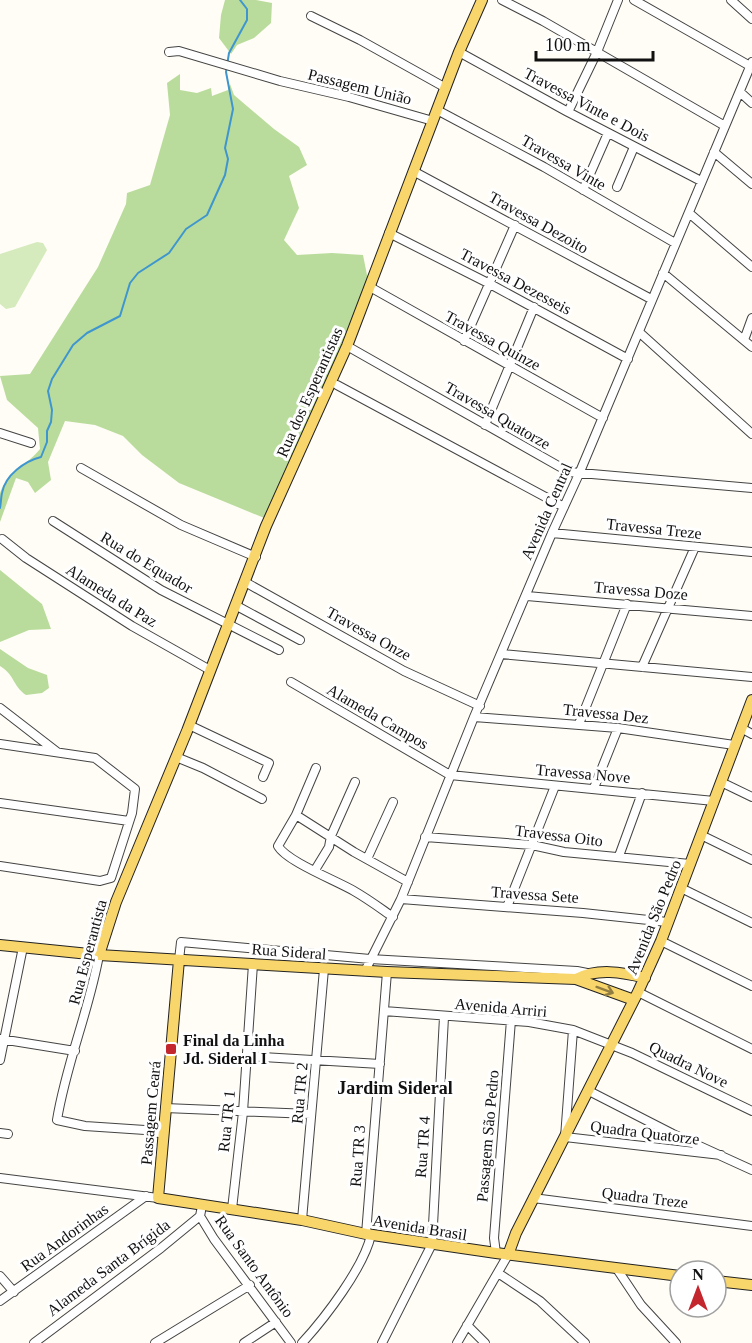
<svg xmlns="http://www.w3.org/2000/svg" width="752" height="1343" font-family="Georgia,serif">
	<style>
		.green { fill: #d5ebbd }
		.forest { fill: #b9dc9c }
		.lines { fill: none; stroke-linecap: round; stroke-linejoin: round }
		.stream { stroke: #3f96cf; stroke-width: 2 }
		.minor-casing { stroke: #444; stroke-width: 10 }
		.major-casing { stroke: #222; stroke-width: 12 }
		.minor { stroke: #fff; stroke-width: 8 }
		.major { stroke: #f9d66b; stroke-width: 10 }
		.oneway { stroke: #917d42 }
		.poi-dot { fill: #c4262e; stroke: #fff; stroke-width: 2 }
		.labels { text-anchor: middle; stroke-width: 6; stroke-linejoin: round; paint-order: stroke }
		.street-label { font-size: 16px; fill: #111; stroke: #fff }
		.poi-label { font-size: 16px; font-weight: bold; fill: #111; stroke: #fff; text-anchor: start }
		.neighbourhood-label { font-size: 18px; font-weight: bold; fill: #111; stroke: #fff }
	</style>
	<rect width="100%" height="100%" fill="#fffdf5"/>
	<path class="green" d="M37 242 43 243 47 250 15 307 6 309 0 304V254Z"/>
	<path class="forest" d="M225 0H256L272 3 271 23 254 38 237 45 231 54 219 38 221 15Z
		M180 74V90L197 93 211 88 212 96 228 90 230 84 234 95 274 129 299 147 307 165 289 176 299 208 284 240 297 255 332 253 363 255 368 280 269 520 179 483 142 455 123 436 95 425 65 421 48 462 51 480 35 493 28 482 16 478 0 522C0 514 0 501 0 493 7 473 28 464 40 449L38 428 7 400 0 376 30 374 98 267 126 204 127 193 150 185 170 115 167 83Z
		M0 570 42 604 51 629 29 630 0 642Z
		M0 649 28 668 47 675 49 688 42 693 26 695C12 685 15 675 0 666Z"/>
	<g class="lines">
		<path class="stream" d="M0 508C1 503 1 497 2 493 5 475 25 461 41 457L47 442V431L51 422 52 410 48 391 52 379 73 345 87 333 120 316 130 283 138 273 169 253 186 229 207 215 225 175 228 159 225 148 233 109 226 72 229 53 247 20V9L240 0"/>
		<defs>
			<path id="minor" d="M502 0 543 21 725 126
				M634 0 750 66
				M731 0 752 19
				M311 16 360 40 446 88
				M169 52 179 51 280 81 349 97 433 121
				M459 52 568 112 701 181
				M740 92 752 103
				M437 110 544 167 675 243
				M568 112 597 52 618 0
				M714 152 752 184
				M413 171 651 299
				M617 187 634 147
				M583 190 608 133
				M689 213 752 267
				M389 233 490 284 628 359
				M663 273 752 347
				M370 287 603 418
				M639 332 752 434
				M744 340 752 318
				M464 341 515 225
				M347 346 569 472 752 488
				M337 385 564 507
				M485 425 534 307
				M0 433 31 443
				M81 468 181 525 256 557
				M53 521 161 590 279 650
				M552 533 752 552
				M2 539 26 558 132 626 210 670
				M245 582 404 671 480 706
				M527 596 752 616
				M235 605 300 640
				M501 654 752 677
				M642 667 695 547
				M291 682 450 775 714 801
				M0 708 57 752
				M474 717 618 728 734 745
				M579 724 627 604
				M189 725 269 763 263 777
				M741 728 752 734
				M0 744 95 758 135 789 132 813 111 878 100 881 0 866
				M176 757 203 768 262 799
				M316 768 296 815 278 846C286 861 337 881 354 891 368 899 380 908 393 917
				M721 782 752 797
				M594 788 618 728
				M0 803 129 821
				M296 815 354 852 408 882
				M701 835 752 860
				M425 837 532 845 564 852 690 864
				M619 856 642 793
				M367 859 393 802
				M315 870 329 847 331 836 355 782
				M681 888 752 923
				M401 899 583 913 667 922
				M507 907 555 786
				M661 941 752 986
				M99 955C89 1011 66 1064 57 1120L85 1126 145 1130 164 1134
				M179 960 181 942 370 959 577 971 587 973
				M365 971 401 899 474 717 552 533 579 474 752 62
				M638 992 752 1049
				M384 1011 529 1022 573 1030 632 1053 752 1111
				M573 1030 565 1137 721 1155
				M0 1039 75 1051
				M247 1056 380 1064
				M0 1060 23 947
				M589 1091 673 1134 752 1170
				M165 1108 311 1114
				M0 1133 8 1134
				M0 1178 158 1198
				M533 1198 752 1226
				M232 1209 243 1112 253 964
				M201 1211 200 1216 214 1239 291 1343
				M302 1220 324 969
				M366 1234 387 972
				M496 1253 494 1238 511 1020
				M617 1269 641 1305 676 1343
				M498 1273 540 1301 585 1343
				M0 1276 14 1292
				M0 1301 146 1196
				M467 1325 485 1343
				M34 1343 161 1248 200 1216
				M155 1343 250 1285
				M244 1343 276 1322
				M302 1343C325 1318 364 1267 371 1235
				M382 1343 432 1244 444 1017
				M457 1343 508 1255"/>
			<path id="major" d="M0 945 99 955 387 972 576 979 634 1000
				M99 955 116 902 187 731 266 526 347 346 459 52 482 0
				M179 960 158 1198 302 1220 366 1234 496 1253 680 1276
				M576 979C597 968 622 972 645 978
				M508 1255 516 1233 638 992 661 941 752 700
				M716 1281 752 1285"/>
		</defs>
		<use href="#minor" class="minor-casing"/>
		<use href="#major" class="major-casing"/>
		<use href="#minor" class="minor"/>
		<use href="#major" class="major"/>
	</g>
	<defs><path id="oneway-shaft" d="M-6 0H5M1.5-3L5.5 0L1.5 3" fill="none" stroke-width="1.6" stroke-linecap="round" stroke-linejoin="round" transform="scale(1.5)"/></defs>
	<use class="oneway" href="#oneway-shaft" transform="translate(605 990) rotate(20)"/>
	<rect class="poi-dot" x="165" y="1043" width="12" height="12" rx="3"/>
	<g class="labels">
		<g class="street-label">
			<text transform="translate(360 86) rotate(14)" y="6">Passagem União</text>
			<text transform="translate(587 104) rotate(28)" y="6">Travessa Vinte e Dois</text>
			<text transform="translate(564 162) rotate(30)" y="6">Travessa Vinte</text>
			<text transform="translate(539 222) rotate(29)" y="6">Travessa Dezoito</text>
			<text transform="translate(516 281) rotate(28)" y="6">Travessa Dezesseis</text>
			<text transform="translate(493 340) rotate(29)" y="6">Travessa Quinze</text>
			<text transform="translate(309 392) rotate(-66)" y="6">Rua dos Esperantistas</text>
			<text transform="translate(498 415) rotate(30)" y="6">Travessa Quatorze</text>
			<text transform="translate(546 511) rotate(-66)" y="6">Avenida Central</text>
			<text transform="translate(654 528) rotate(6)" y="6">Travessa Treze</text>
			<text transform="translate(147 562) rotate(31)" y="6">Rua do Equador</text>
			<text transform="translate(641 590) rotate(5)" y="6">Travessa Doze</text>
			<text transform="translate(112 595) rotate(32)" y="6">Alameda da Paz</text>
			<text transform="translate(369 633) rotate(29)" y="6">Travessa Onze</text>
			<text transform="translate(606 713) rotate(6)" y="6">Travessa Dez</text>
			<text transform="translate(378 716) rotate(30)" y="6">Alameda Campos</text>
			<text transform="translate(583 773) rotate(5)" y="6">Travessa Nove</text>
			<text transform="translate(559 835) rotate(7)" y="6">Travessa Oito</text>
			<text transform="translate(535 894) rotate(4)" y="6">Travessa Sete</text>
			<text transform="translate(653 917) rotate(-68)" y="6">Avenida São Pedro</text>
			<text transform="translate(289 951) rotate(4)" y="6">Rua Sideral</text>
			<text transform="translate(87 952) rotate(-75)" y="6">Rua Esperantista</text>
			<text transform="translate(501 1007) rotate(5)" y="6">Avenida Arriri</text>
			<text transform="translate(689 1064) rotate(26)" y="6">Quadra Nove</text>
			<text transform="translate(299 1093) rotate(-85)" y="6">Rua TR 2</text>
			<text transform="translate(150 1113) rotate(-85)" y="6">Passagem Ceará</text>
			<text transform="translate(226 1121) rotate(-84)" y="6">Rua TR 1</text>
			<text transform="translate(645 1132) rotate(7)" y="6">Quadra Quatorze</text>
			<text transform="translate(487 1136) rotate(-85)" y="6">Passagem São Pedro</text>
			<text transform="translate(422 1147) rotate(-86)" y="6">Rua TR 4</text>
			<text transform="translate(357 1156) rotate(-86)" y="6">Rua TR 3</text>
			<text transform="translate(645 1197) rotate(7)" y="6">Quadra Treze</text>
			<text transform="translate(420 1227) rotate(9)" y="6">Avenida Brasil</text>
			<text transform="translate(64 1237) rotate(-36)" y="6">Rua Andorinhas</text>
			<text transform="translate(255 1266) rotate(54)" y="6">Rua Santo Antônio</text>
			<text transform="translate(108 1267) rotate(-37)" y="6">Alameda Santa Brígida</text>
		</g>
		<g class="poi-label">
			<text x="183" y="1046">Final da Linha<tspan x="183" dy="18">Jd. Sideral I</tspan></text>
		</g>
		<g class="neighbourhood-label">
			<text x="395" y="1094">Jardim Sideral</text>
		</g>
	</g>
	<g transform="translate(698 1289)"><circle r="28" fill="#ffffff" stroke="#a0a0a0" stroke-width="1.5"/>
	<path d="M0-4.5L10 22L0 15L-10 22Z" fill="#c4262e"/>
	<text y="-9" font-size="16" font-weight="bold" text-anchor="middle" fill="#111111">N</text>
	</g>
	<path d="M536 51v9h117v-9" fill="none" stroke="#111111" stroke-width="3"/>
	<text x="545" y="51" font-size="18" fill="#111111" stroke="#ffffff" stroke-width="4.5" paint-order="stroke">100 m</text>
</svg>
